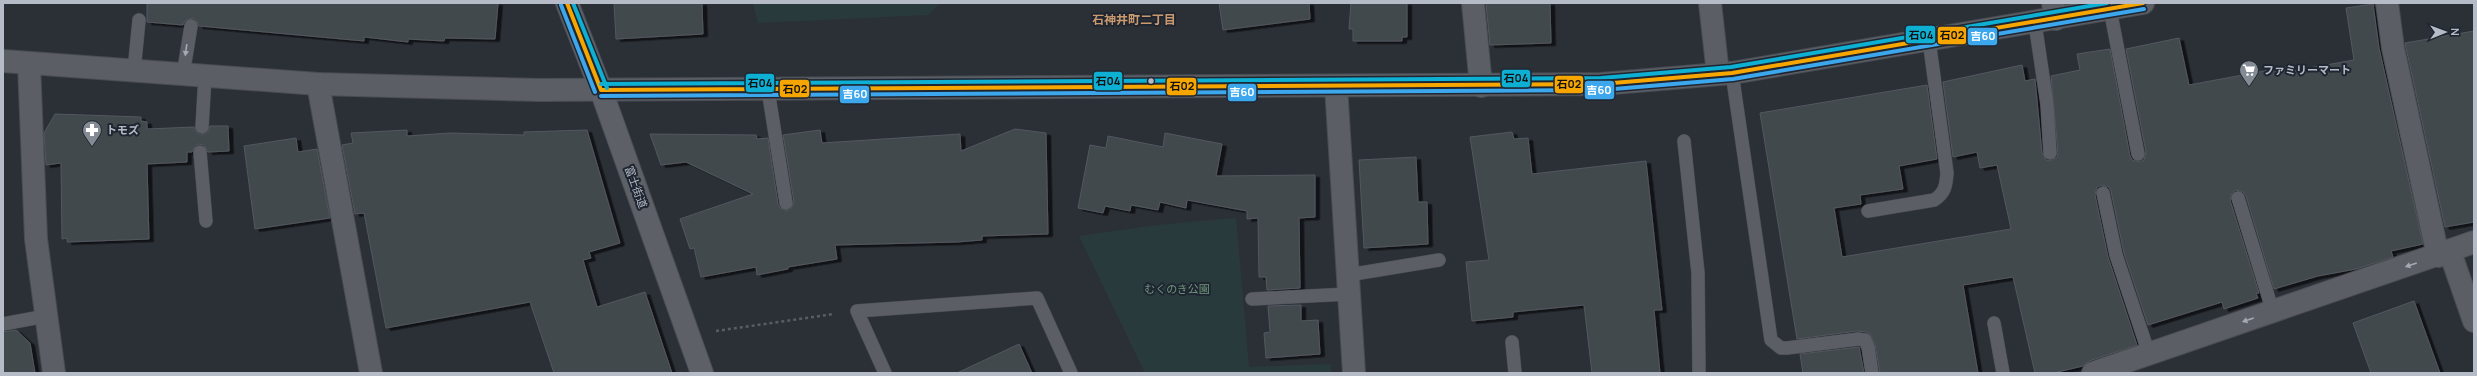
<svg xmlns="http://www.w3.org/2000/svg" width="2477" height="376" font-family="Manrope,'Noto Sans JP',sans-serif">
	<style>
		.green { fill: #293a3d }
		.building { fill: #43484e; stroke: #53575f; filter: url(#shadow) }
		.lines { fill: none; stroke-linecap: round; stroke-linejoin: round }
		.service-casing { stroke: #494c52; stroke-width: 14 }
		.minor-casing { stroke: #494c52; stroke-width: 24 }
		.tertiary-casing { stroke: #494c52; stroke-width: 24 }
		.primary-casing { stroke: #494c54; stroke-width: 24 }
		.path { stroke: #595d62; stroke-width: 2.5; stroke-dasharray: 3 3; stroke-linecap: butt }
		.service { stroke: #5b5e65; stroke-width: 13 }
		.minor { stroke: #5b5e65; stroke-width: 22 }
		.tertiary { stroke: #5b5e65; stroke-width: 22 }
		.primary { stroke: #5d6167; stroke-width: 22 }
		.bus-1-casing { stroke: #1f2631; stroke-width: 7 }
		.bus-2-casing { stroke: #1f2631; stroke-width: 7 }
		.bus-3-casing { stroke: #1f2631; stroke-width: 7 }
		.bus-1 { stroke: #f7a600; stroke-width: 4 }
		.bus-2 { stroke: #3ca7ec; stroke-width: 4 }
		.bus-3 { stroke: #0dafd3; stroke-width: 4 }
		.oneway { fill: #a4a9b3 }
		.bus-dot { fill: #b6bcc7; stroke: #1f2631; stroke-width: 1.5 }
		.labels { text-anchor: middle; stroke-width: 4; stroke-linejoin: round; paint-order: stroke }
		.poi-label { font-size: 11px; font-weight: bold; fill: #b6bcc7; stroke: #1f2631; text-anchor: start }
		.street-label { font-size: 11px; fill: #b6bcc7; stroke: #1f2631 }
		.park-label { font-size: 11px; fill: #6f967a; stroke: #1f2631 }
		.neighbourhood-label { font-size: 12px; font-weight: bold; fill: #ca9a6e; stroke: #1f2631 }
		.line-badge { stroke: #1f2631; stroke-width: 1.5 }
		.badge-label { font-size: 11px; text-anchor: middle; font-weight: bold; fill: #fff }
		.pale-badge-label { font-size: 11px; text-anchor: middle; font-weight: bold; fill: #111 }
	</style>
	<defs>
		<filter id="shadow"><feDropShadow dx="4.5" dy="2.5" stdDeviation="0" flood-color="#0009"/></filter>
	</defs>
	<rect width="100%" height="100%" fill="#2b3037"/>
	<path class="green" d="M753 3H940L928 15 758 23Z
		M1236 218 1249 367 1331 364V373H1145L1079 236 1157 225Z"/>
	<path class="building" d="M147 3H498L495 39 445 38 444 41 408 39V42L364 37V41L199 26 196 20 192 18 185 21 183 25 147 22Z
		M614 3H702L703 34 616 39Z
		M1219 3H1309L1310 19 1223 30Z
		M1351 3H1407V37H1402V41H1353V29H1349Z
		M1486 3H1550L1551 43 1490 45Z
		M2373 4 2379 48 2423 244 2391 251 2393 257 2356 269 2318 276 2274 289 2246 196 2243 192 2236 190 2232 193 2230 200 2259 293 2256 294 2258 298 2224 309 2222 302 2148 325 2124 253 2111 191 2109 187 2102 185 2097 187 2095 195 2108 257 2137 345 2089 361 2083 366 2053 373H2035L2013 277 1963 285 1978 373H1880L1875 344 1870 334 1866 332 1857 331 1797 339 1760 113 1927 85 1937 159 1899 166 1903 189 1860 195 1861 204 1834 208 1842 257 2011 229 1997 165 1980 168 1977 152 1953 157 1943 82 2022 65 2025 81 2035 79 2042 153 2046 160 2051 161 2057 157 2058 153 2051 76 2080 70 2077 54 2110 49 2130 156 2132 160 2139 162 2144 160 2146 152 2126 49 2179 38 2189 85 2291 66 2292 71 2354 60 2346 8Z
		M2474 31V222L2445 227 2405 43Z
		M55 114 141 117V121L147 122V129L194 127 197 133 201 135 208 132 210 126H228L229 151 208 152 204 145 199 144 195 146 192 152H187V162L147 164 149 239 67 242V238L62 239 61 163 46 165 44 133Z
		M1015 129 1046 133 1048 234 982 236V240L957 242 835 245 837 259 788 267V269L757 275 756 267 701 277 694 248 690 249 680 219 753 194 686 162 661 165 650 134 756 135 757 139 768 138 778 204 780 208 787 211 791 209 794 202 783 135 820 130 822 143 960 134 961 151Z
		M407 130V136L450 133 524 135V132L587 130 620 243 589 252 591 258 583 260 597 307 645 292 672 373H554L530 302 386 328 364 213 355 214 342 145 353 143 351 133Z
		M1512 132 1514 139 1528 138 1532 174 1646 161 1662 310H1654L1660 373H1592L1584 305 1513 312V317L1472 321 1466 262 1489 260 1470 137Z
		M1165 133 1222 144 1216 176 1315 175V217L1299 218 1300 288 1267 290 1266 277H1259L1258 218 1247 219V211L1187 200 1186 208 1160 202 1158 210 1131 205 1130 211 1105 206 1103 213 1078 208 1090 145 1106 148 1108 136 1163 147Z
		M296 138 298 152 317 149 330 218 255 229 244 146Z
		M1416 157 1418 202H1427L1428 244 1364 248 1359 160Z
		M2414 301 2440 373H2371L2353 323Z
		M1301 305V321L1318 320 1320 354 1266 358 1264 333 1270 332 1268 306Z
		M16 330 30 343 35 373H3V332Z
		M1019 344 1032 373H957Z
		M1859 347 1864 373H1803L1800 354Z"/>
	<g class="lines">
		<defs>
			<path id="service" d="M2110 9 2138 154
				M2035 23 2047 104 2050 153
				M134 71 139 20
				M1732 73 1771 340 1781 348H1787L1858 339 1865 340 1868 347 1872 373
				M183 75 191 26
				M768 90 786 203
				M202 127 205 76
				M1684 141 1698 273 1699 373
				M200 152 206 221
				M2103 193 2116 255 2149 354
				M2238 198 2273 312
				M1868 211 1934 200C1945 193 1946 186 1947 173L1929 40
				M1348 275 1439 260
				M1252 299 1349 294
				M1994 323 2003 373
				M3 324 46 316
				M1512 342 1515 373
				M885 373 857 311 1037 298 1071 373"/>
			<path id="minor" d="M1473 3 1481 86
				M1710 3 1718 74
				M2053 3 2056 19
				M2387 3 2393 48 2438 256
				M29 64 36 239 54 373
				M318 84 371 373
				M1336 86 1354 373
				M2450 252 2474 321
				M2093 373 2474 242"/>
			<path id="tertiary" d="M3 61 318 84 540 90 1601 84 1732 73 2143 3"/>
			<path id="primary" d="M567 3 601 90 702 373"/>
		</defs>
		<use href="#service" class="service-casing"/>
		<use href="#minor" class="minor-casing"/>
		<use href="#tertiary" class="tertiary-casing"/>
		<use href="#primary" class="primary-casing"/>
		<path class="path" d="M716 331 834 314"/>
		<use href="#service" class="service"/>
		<use href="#minor" class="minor"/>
		<use href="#tertiary" class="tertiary"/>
		<use href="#primary" class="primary"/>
		<defs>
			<path id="bus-1" d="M567 3 601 90
				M601 90 1601 84 1732 73 2143 3"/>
			<path id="bus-2" d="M561 5 595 92
				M601 96 1602 90 1733 79 2144 9"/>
			<path id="bus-3" d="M573 3 607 88
				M601 84 1601 78 1731 67 2107 3"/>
		</defs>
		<use href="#bus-1" class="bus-1-casing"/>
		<use href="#bus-2" class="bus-2-casing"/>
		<use href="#bus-3" class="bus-3-casing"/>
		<use href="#bus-1" class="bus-1"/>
		<use href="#bus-2" class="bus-2"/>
		<use href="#bus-3" class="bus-3"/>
	</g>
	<defs><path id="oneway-solid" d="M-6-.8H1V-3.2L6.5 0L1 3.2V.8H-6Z"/></defs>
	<g class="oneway">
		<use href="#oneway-solid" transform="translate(186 50) rotate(98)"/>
		<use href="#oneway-solid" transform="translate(2411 265) rotate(161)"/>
		<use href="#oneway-solid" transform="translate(2248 320) rotate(161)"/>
	</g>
	<defs>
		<symbol id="supermarket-pin" viewBox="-11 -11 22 30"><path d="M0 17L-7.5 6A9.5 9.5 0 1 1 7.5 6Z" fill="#858b95" stroke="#1f2631"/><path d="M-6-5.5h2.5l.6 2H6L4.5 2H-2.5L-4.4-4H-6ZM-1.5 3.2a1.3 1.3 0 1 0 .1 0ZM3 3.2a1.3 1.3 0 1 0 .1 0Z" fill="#fff"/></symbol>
		<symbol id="pharmacy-pin" viewBox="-11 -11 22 30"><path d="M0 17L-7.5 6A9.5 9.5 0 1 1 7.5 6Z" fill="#858b95" stroke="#1f2631"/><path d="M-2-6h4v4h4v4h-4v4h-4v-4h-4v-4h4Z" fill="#fff"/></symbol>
	</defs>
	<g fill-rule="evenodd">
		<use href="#supermarket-pin" x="2238" y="59" width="22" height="30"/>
		<use href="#pharmacy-pin" x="81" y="119" width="22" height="30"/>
	</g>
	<circle class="bus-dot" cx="1151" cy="81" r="3.5"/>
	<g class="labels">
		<g class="poi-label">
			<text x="2263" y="74">ファミリーマート</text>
			<text x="106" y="134">トモズ</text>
		</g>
		<g class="street-label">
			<text transform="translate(636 187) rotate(70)" y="4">富士街道</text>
		</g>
		<g class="park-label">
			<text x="1177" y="293">むくのき公園</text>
		</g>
		<g class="neighbourhood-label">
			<text x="1134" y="24">石神井町二丁目</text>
		</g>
	</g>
	<g class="line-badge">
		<rect x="1905" y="25" width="31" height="19" rx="4" fill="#0dafd3"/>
		<rect x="1937" y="26" width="30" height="19" rx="4" fill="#f7a600"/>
		<rect x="1967" y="27" width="31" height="19" rx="4" fill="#3ca7ec"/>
		<rect x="1501" y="69" width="30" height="19" rx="4" fill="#0dafd3"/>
		<rect x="1093" y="71" width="30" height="20" rx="4" fill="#0dafd3"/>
		<rect x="745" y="73" width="30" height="20" rx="4" fill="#0dafd3"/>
		<rect x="1554" y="75" width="30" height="19" rx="4" fill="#f7a600"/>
		<rect x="1166" y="77" width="31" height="19" rx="4" fill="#f7a600"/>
		<rect x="779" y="79" width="31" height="19" rx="4" fill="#f7a600"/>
		<rect x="1584" y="80" width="31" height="20" rx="4" fill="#3ca7ec"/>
		<rect x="1227" y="83" width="30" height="19" rx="4" fill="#3ca7ec"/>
		<rect x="839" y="85" width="31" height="19" rx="4" fill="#3ca7ec"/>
	</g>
	<g class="badge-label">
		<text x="1983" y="40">吉60</text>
		<text x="1599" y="94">吉60</text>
		<text x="1242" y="96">吉60</text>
		<text x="855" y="98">吉60</text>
	</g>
	<g class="pale-badge-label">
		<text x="1921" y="39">石04</text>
		<text x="1952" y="39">石02</text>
		<text x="1516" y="82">石04</text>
		<text x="1108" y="85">石04</text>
		<text x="760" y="87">石04</text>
		<text x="1569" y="88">石02</text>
		<text x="1182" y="90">石02</text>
		<text x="795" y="93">石02</text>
	</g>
	<rect width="2477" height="376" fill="none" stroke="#b6bcc7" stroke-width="8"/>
	<g transform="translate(2445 32) rotate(89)" stroke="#1f2631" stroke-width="3" paint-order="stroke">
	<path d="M0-3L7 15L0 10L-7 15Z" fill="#b6bcc7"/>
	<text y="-6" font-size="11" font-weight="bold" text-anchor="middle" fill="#b6bcc7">N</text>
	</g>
</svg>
